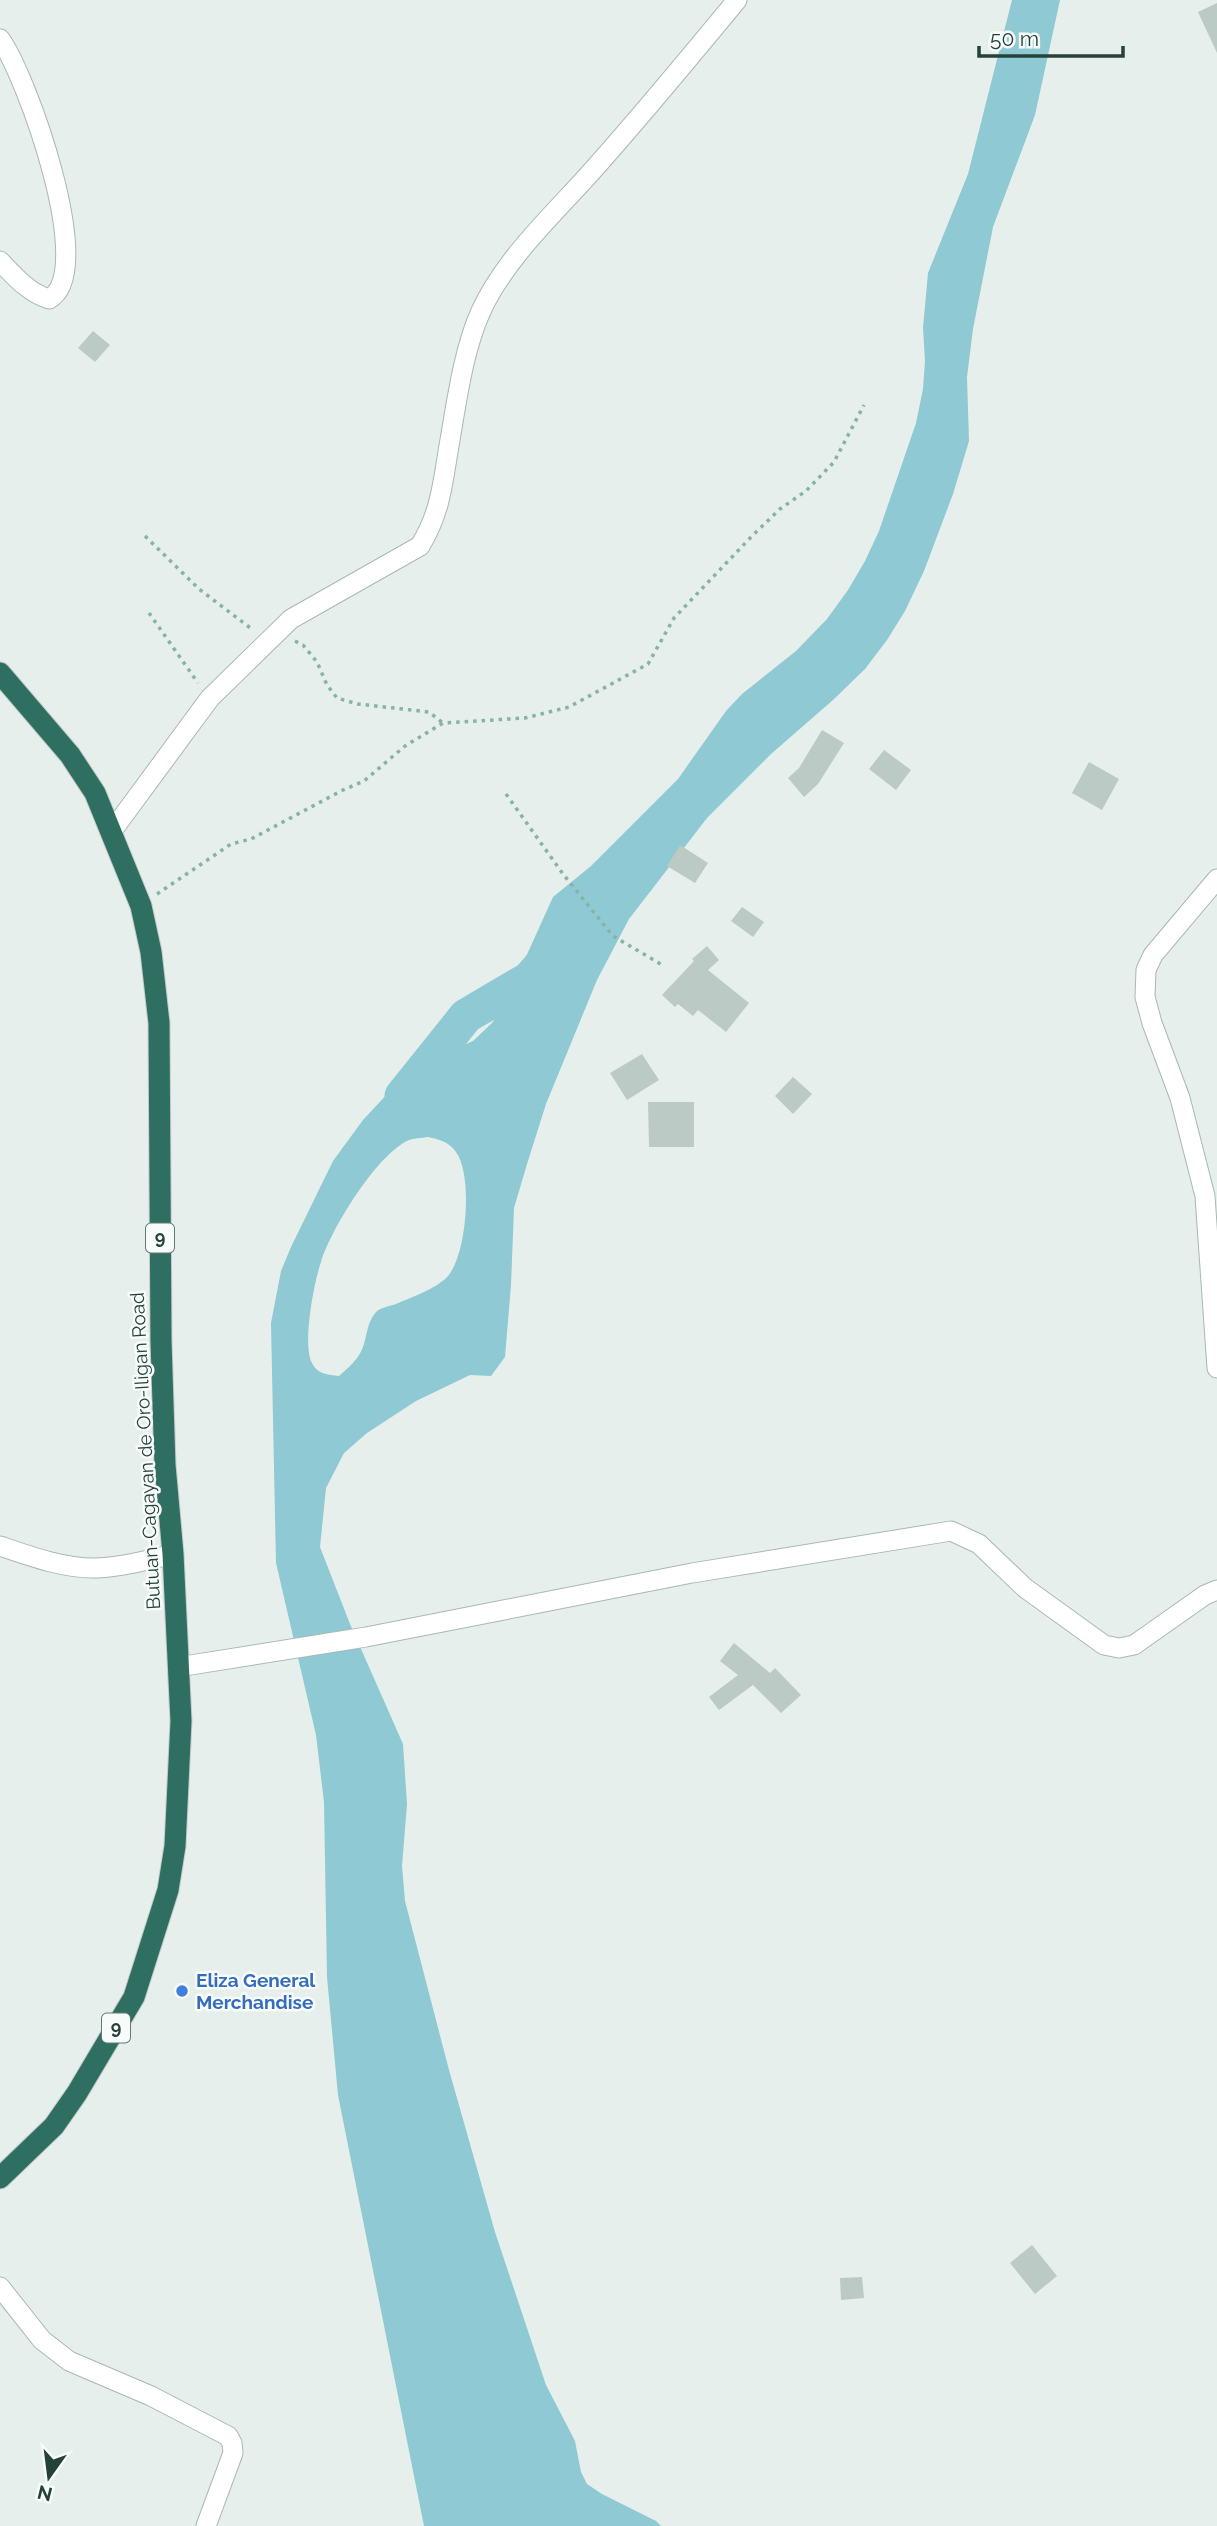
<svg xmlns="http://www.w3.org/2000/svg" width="1217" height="2526" font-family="Raleway,sans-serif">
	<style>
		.water { fill: #8ec9d4; fill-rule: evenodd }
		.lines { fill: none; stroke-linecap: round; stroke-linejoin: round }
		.river { stroke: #8ec9d4; stroke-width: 35 }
		.building { fill: #bbcac4 }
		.minor-casing { stroke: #a8b8b2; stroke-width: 21 }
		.highway-casing { stroke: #c2cac8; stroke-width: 23 }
		.path { stroke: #86b3a5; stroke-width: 3.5; stroke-dasharray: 3.5 5; stroke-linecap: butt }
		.minor { stroke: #fff; stroke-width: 19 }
		.highway { stroke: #2f6f62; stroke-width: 21 }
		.shop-dot { fill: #3f7fe0; stroke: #f7fbf9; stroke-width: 2.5 }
		.labels { text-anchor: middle; stroke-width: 5; stroke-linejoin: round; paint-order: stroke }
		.shield { fill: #f7fbf9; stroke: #637a73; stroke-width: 2 }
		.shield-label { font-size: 18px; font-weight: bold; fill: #24423a }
		.street-label { font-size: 19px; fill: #24423a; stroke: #f7fbf9 }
		.shop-label { font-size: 19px; font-weight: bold; fill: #366cbe; stroke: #f7fbf9; text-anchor: start }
	</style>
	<rect width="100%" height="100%" fill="#e6efeb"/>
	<path class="water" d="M1012 0H1060L1035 115 993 227 973 329 967 377 969 441 953 494 924 571 905 611 887 640 865 669 833 700 771 754 707 818 629 919 597 980 546 1104 527 1164 514 1208 511 1285 505 1357 491 1376 470 1375 416 1401 367 1433 344 1453 326 1488 320 1547 350 1624 403 1744 407 1804 402 1866 405 1901 449 2070 495 2232 546 2385 575 2441 581 2472 587 2484 602 2494 656 2521 661 2526H424L338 2095 327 1977 324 1802 316 1735 276 1563 271 1323 281 1271 291 1247 333 1161 363 1120 402 1078 423 1063 473 1041 492 1023 505 1003 553 897 591 866 678 779 726 711 742 694 796 651 827 619 848 590 865 561 879 531 916 423 923 389 925 361 923 328 928 273 968 174ZM428 1137C440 1140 448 1141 456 1152 473 1175 467 1254 448 1276 436 1289 412 1297 396 1304 390 1306 380 1308 376 1312 367 1322 367 1336 363 1347 359 1359 348 1368 339 1376 328 1375 317 1374 312 1363 302 1345 314 1282 321 1262 331 1229 376 1156 407 1141 413 1138 422 1138 428 1137Z"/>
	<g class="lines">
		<path class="river" d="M402 1096 466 1016 529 979 547 959"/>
	</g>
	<path class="building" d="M1217 3V53L1198 12Z
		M93 331 110 345 95 362 78 348Z
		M822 730 844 743 818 784 804 797 788 778 799 768Z
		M884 750 911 770 896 790 869 769Z
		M1089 762 1119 779 1102 810 1072 793Z
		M680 845 708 863 695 883 667 866Z
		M742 907 764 922 753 937 731 921Z
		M707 946 719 960 708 970 749 1003 726 1032 698 1010 693 1016 678 1004 675 1007 662 995 694 961 692 959Z
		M642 1054 659 1080 627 1100 610 1073Z
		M793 1077 812 1094 793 1114 775 1096Z
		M648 1102H694V1147H649Z
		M734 1643 770 1673 775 1668 801 1695 781 1713 753 1685 719 1710 709 1697 738 1675 720 1661Z
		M1032 2245 1057 2276 1035 2294 1010 2263Z
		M862 2277 864 2298 841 2300 840 2278Z"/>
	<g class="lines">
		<defs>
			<path id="minor" d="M0 39C26 74 98 273 49 299 29 293 14 276 0 261
				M112 831 210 698 291 619 420 546C442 510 443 479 450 440 457 399 464 348 481 311 506 257 554 214 593 170 642 115 690 57 737 0
				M1217 879 1153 955 1146 970 1145 997 1152 1023 1180 1098 1205 1196 1217 1368
				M0 1546C29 1556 65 1569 97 1568 122 1567 148 1560 173 1554
				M178 1667 366 1637 692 1573 951 1531 979 1544 1025 1588 1104 1645 1119 1648 1134 1645 1205 1595 1217 1590
				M0 2287 42 2340 69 2361 151 2396 228 2436 232 2443 233 2453 206 2526"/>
			<path id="highway" d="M0 673 70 755 95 793 141 906 151 952 159 1023 161 1341 165 1465 173 1554 181 1721 175 1846 168 1890 134 1997 77 2093 54 2126 0 2178"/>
		</defs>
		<use href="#minor" class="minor-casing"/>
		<use href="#highway" class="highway-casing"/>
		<path class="path" d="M145 536 199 589 253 630
			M149 613 198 683
			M295 641 303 645 317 662 327 685 337 698 358 704 429 712 443 723
			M506 794 563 874 613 936 664 966
			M157 894 231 844 251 839 343 790 364 781 405 746 443 723 525 718 569 707 648 664 674 618 752 536 780 509 806 491 834 462 864 405"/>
		<use href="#minor" class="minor"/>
		<use href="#highway" class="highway"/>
	</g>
	<circle class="shop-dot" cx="182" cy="1991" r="7"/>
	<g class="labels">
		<g class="shield">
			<rect x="146" y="1223.5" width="28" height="29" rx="5"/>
			<rect x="102" y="2013.5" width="28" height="29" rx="5"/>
		</g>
		<g class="shield-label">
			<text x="160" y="1244">9</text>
			<text x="116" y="2034">9</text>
		</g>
		<g class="street-label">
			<text transform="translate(145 1451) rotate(-93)" y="7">Butuan-Cagayan de Oro-Iligan Road</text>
		</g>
		<g class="shop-label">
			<text x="196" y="1987">Eliza General<tspan x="196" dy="22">Merchandise</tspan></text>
		</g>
	</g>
	<g transform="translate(49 2477) rotate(194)" stroke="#f7fbf9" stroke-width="5" paint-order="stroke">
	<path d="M0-5L12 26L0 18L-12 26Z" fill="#24423a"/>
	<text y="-10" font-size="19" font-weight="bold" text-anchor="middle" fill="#24423a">N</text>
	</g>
	<path d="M979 46v10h144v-10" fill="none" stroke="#24423a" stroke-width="3.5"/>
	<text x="990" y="46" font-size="21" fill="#24423a" stroke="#f7fbf9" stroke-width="5" paint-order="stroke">50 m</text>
</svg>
